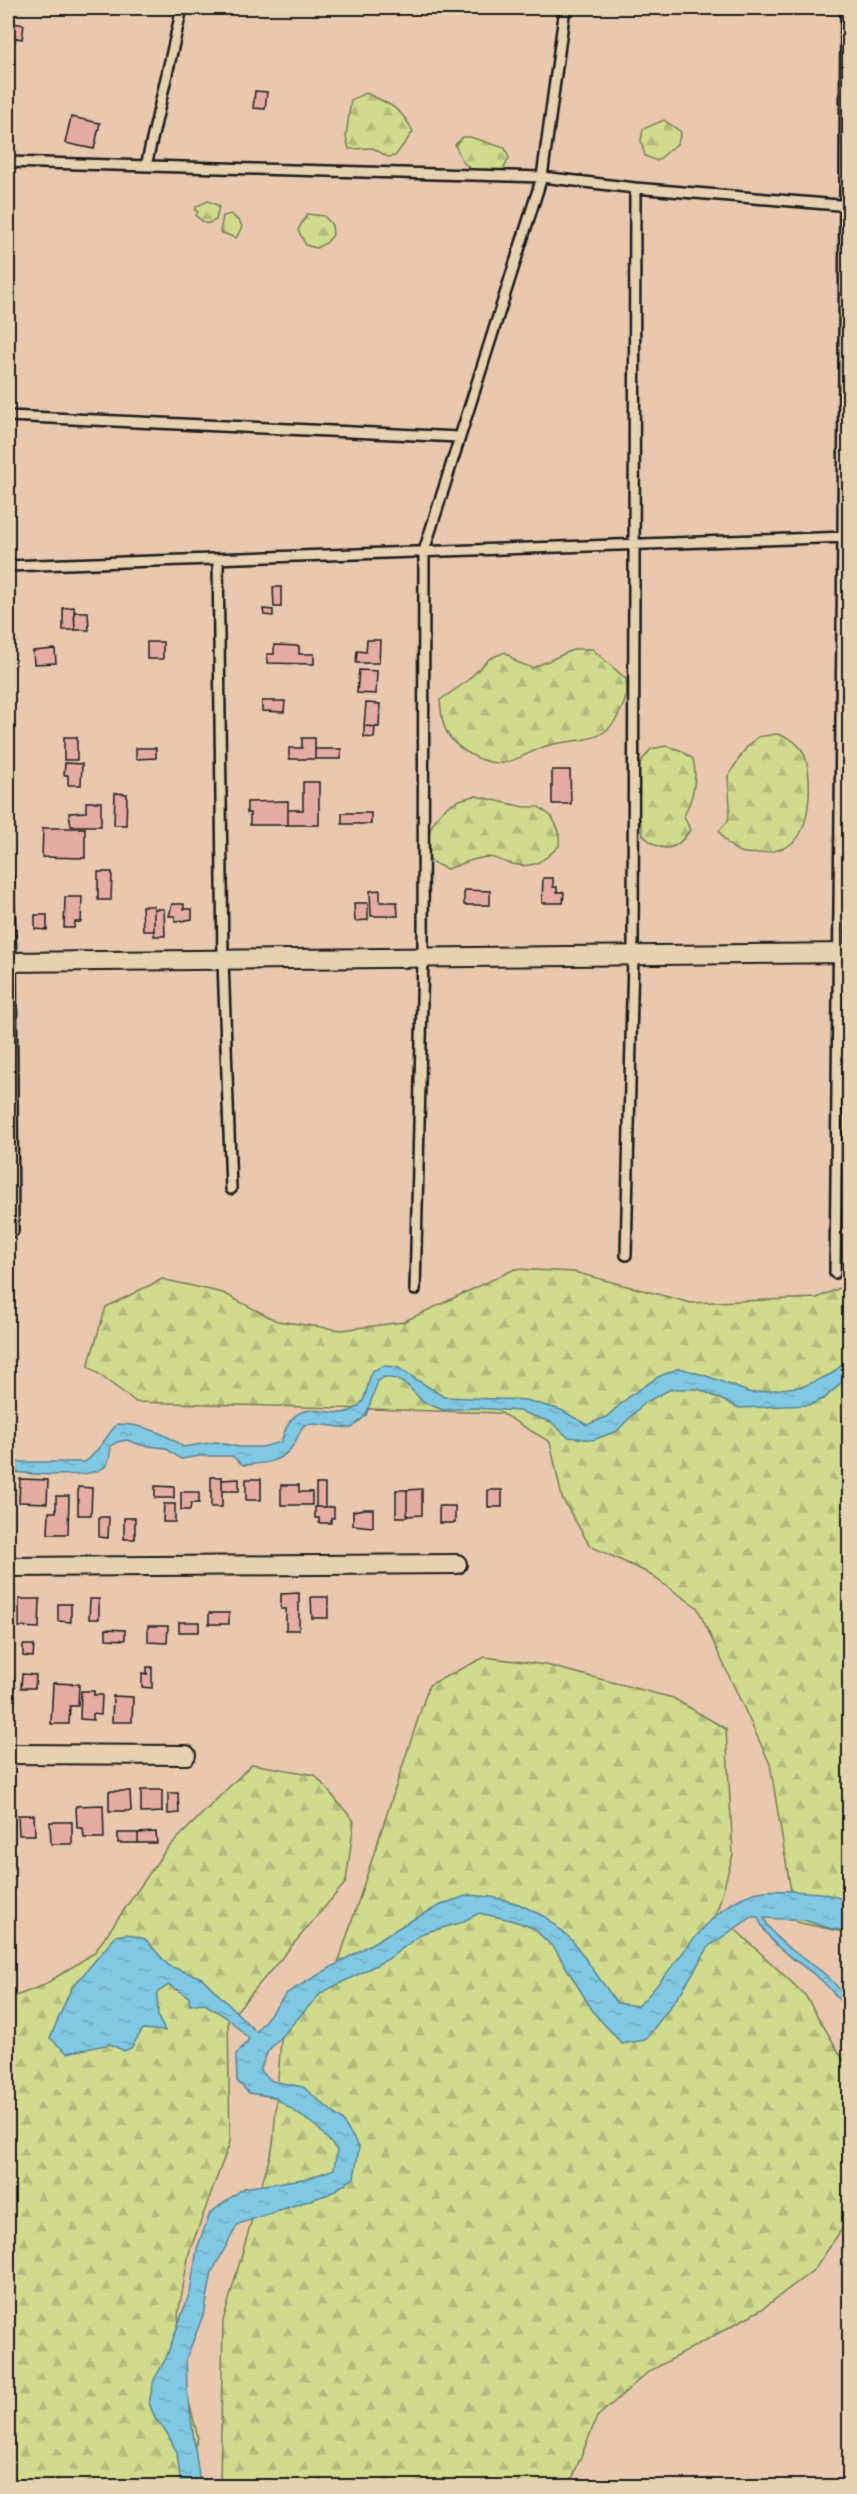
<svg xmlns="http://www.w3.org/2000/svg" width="857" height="2494" font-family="Kalam,sans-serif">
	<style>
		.forest { fill: url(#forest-firs); stroke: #767c55; stroke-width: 1.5 }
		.water { fill: url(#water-ripples); stroke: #598393; stroke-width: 1.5 }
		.building { fill: #e5ada2; stroke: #1c1c1c; stroke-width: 1.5 }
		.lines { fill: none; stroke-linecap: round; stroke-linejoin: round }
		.service-casing { stroke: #1c1c1c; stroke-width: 14 }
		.minor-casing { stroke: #1c1c1c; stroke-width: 22 }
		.service { stroke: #e6d1b0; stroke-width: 9 }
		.minor { stroke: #e6d1b0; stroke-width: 18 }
	</style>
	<defs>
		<pattern id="forest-firs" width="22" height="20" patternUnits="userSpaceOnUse" patternTransform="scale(1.5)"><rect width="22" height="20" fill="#d0db8e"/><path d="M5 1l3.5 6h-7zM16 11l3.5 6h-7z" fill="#b2bb7a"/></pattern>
		<pattern id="water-ripples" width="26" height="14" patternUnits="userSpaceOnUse" patternTransform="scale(1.5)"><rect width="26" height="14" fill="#81c8e2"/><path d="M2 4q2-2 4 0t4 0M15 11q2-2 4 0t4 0" fill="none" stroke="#6fabc1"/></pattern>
	</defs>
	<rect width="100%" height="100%" fill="#e8c8ae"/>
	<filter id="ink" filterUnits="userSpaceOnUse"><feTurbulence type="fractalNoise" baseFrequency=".0167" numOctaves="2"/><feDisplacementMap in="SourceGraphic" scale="12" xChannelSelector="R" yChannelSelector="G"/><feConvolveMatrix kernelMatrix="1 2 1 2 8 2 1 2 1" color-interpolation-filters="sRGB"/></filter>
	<g filter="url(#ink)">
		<path class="forest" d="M8 25H22L8 60Z
			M366 93C388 103 403 109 413 132L395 156 388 157 373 148 349 149 346 137 351 100Z
			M664 120 681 132 678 143 657 161 645 156 641 141 643 129Z
			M463 137H470L505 148 509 158 503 170 492 180H483L463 162 455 145Z
			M208 201 219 206 216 220 206 224 196 216 198 212 195 210 197 206Z
			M231 214 240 222 242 227 236 238 220 232 223 216Z
			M307 214 324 216 332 225 333 235 326 243 316 248 306 245 298 230Z
			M849 574V647L844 616Z
			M575 649H592L626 679C628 693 626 701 619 714 602 748 574 736 543 747 529 752 516 762 500 763 484 764 458 750 449 736 442 725 441 712 440 700L466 682 489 659 505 652 517 662 532 668Z
			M776 734C787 737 795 740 802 750 814 770 811 827 794 842 784 850 771 852 759 853 738 856 728 847 719 831L728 821 730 806 728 776 746 748 758 737Z
			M666 746 680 750 693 759C698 779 693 798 684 816L690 830C676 852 661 854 643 835 642 817 629 793 632 778 635 768 645 757 651 749Z
			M849 789V846L841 813Z
			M476 796 524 807H539L552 817 559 831V846C541 864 530 870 505 862 499 860 493 857 487 857 473 858 460 865 447 869L433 863 423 852C431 820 441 801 476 796Z
			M515 1269 574 1272 691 1303 817 1298 849 1284V1933L796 1922 770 1764 697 1607 646 1572 590 1546 562 1498 550 1442 501 1413 136 1402 88 1366 106 1307 162 1279 223 1293 277 1321 342 1330 403 1322Z
			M485 1657 546 1665 673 1698 726 1729 733 1854 717 1912 805 1995 849 2069V2218L815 2269 762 2309 648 2372 597 2417 569 2486H220L223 2321 273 2145 282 2026 331 1985 429 1685Z
			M252 1764 315 1775 354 1821 346 1882 228 2021 230 2142 189 2253 178 2315 183 2377 198 2438 181 2486H8V1999L44 1985 94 1953 165 1851Z"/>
		<path class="water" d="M849 1359V1375L825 1398 809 1405 739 1408 699 1389H671L644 1403 617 1431 593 1440 568 1437 551 1422 519 1411 474 1408 443 1410 423 1402 407 1385 396 1379 384 1377 378 1381 366 1415 352 1428C335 1428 321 1422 304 1425 299 1432 297 1440 292 1447 280 1463 262 1464 243 1465L232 1456H200L181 1459 165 1448 141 1445 127 1440 117 1442 111 1446C110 1453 110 1464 103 1468 87 1479 27 1474 8 1471V1462H85C99 1452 106 1436 117 1424 140 1424 166 1433 183 1447L216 1442 239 1447H262L281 1442C284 1433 287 1423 294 1417 313 1398 343 1427 362 1402 367 1395 368 1380 372 1371L383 1366 397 1367 444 1397 526 1400 561 1410 587 1425 606 1417 631 1395 658 1377 679 1368 704 1375 751 1393 804 1386 831 1374Z
			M791 1891 822 1893 843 1899 849 1896V1931L832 1929 804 1920 764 1918C777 1947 805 1956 827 1976 835 1983 842 1993 849 2001V2013C841 2002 832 1990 821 1980 798 1960 769 1948 758 1917H752L709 1946 682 1991 645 2040 622 2044 594 2013 555 1949 533 1928 511 1920 479 1913 460 1923 423 1933 388 1959 321 1993 268 2051 260 2070 272 2081 303 2087 342 2120 359 2147 354 2178 329 2194 238 2224 212 2272 205 2310 186 2359 187 2389 199 2477 203 2486H181L177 2453 167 2433 155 2418 149 2403 154 2380 166 2358 190 2292 197 2249 210 2213 244 2188 309 2178 334 2169 337 2150 318 2128 274 2097 249 2093 237 2081 236 2055 249 2039 229 2019 203 2003 190 2005 189 1997 169 1985 157 1993 158 2017 165 2031 143 2029 131 2048 124 2051 110 2044 67 2053 50 2038 71 1989 116 1936 127 1934 145 1939 169 1966 202 1978 256 2032 287 1993 412 1920 441 1905 468 1895 492 1897 519 1904 545 1917 572 1940 617 2003 638 2006C675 1971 704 1908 754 1893 765 1889 780 1891 791 1891Z"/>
		<path class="building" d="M14 23 24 25 22 39 12 37Z
			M255 91 267 92 265 109 253 108Z
			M71 117 100 123 94 149 65 143Z
			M273 587H281V607H274Z
			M74 607 75 630H63V608Z
			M263 609 273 610V616L264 615Z
			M74 612H88L89 630H75Z
			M367 640H380L379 663H356L357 651 366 652Z
			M147 642H163V659H147Z
			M274 645 299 646V654H314V664L267 663V654H274Z
			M55 649 56 663 34 664 33 651Z
			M359 670 377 671 376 694 357 693Z
			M262 701H285L284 712 262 711Z
			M366 703 380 704 379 727 364 726Z
			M364 726 375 727 374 738 364 737Z
			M64 737H77V760H64Z
			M302 738H315V759H289V748H302Z
			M136 748H156V758L136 759Z
			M315 749H341V759H315Z
			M65 763 82 764 81 785H68V775H64Z
			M552 770H570L571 804H552Z
			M303 782H319V825H288V810H303Z
			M115 793 127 794 126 825H114Z
			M288 801V825H250V813H247V802Z
			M86 802H101V826H71L69 813 86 812Z
			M342 813H371V824H342Z
			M43 828H85V858L42 857Z
			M98 872H112L111 900H98Z
			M543 878H553V887H557V892H564L563 903H542Z
			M380 890V902H397L398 916H371L370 891Z
			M464 890 490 891V905H464Z
			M65 897H82L81 922H75L74 928H64Z
			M354 903H368V920L355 921Z
			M172 904H184V909H192V919L175 922V916H169Z
			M142 906H154V931H143Z
			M154 909H164L165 936H154Z
			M35 915H47V930L35 929Z
			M211 1477H222V1507H211Z
			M20 1479 48 1480 47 1503 19 1502Z
			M239 1479V1491H222V1480Z
			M246 1479H261V1500H246Z
			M8 1482H11L10 1534H8Z
			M316 1484H325V1507H316Z
			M281 1485H299V1492H312V1505H281Z
			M155 1486 174 1487V1498H155Z
			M78 1487 92 1488 91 1515H78Z
			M422 1489V1515L407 1516V1490Z
			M396 1490H407V1517H396Z
			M488 1490H502V1507H488Z
			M181 1492H199V1503H191L190 1510H181Z
			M56 1496H69L68 1534H48L49 1512H56Z
			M164 1504H175V1522H163Z
			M439 1506H455V1523H439Z
			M315 1507H334V1518H331V1523H319V1518H315Z
			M364 1509H373V1527L353 1525V1511Z
			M99 1517H109L108 1538 99 1537Z
			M124 1518H135V1539H124Z
			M299 1593V1630H286V1609H281V1594Z
			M311 1597H328V1618H312Z
			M19 1599H40L39 1628 19 1627Z
			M90 1599H99V1619H89Z
			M58 1604H71V1622L58 1621Z
			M209 1613H229V1624H209Z
			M179 1622H199V1632H179Z
			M148 1626H168L167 1643 148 1642Z
			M106 1629 125 1630V1640L106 1639Z
			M23 1645H34L33 1657 23 1656Z
			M147 1667H152V1688L142 1687V1673L147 1674Z
			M22 1674 36 1675 35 1688H21Z
			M53 1683 79 1684 78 1706H70L69 1724H51Z
			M81 1691H94V1695H102L101 1715 93 1714V1720L80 1719Z
			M113 1696 133 1697 132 1722H112Z
			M141 1790H162V1812L141 1813Z
			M109 1791H130L131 1811H109Z
			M168 1793H178L179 1813 168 1814Z
			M103 1805 104 1838H84L83 1828H77L76 1806Z
			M8 1811H9V1835H8Z
			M18 1815H34L35 1835H19Z
			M50 1822H72V1844H51Z
			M156 1832 157 1843H138V1833Z
			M118 1833H138V1843H118Z"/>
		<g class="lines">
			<defs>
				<path id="service" d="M8 162 542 177 635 188 850 206
					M146 166 182 8
					M8 416 459 437
					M218 559 223 960 231 1189
					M8 566 847 537
					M8 877 11 962 13 1231
					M626 1255 633 955 635 188
					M835 1273 843 537 846 8
					M415 1290 423 958 424 551 542 177 565 8"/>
				<path id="minor" d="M8 962 850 953
					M8 1567 457 1564
					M8 1754 186 1755"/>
			</defs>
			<use href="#service" class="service-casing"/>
			<use href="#minor" class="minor-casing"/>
			<use href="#service" class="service"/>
			<use href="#minor" class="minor"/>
		</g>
	</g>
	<rect width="857" height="2494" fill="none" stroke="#e6d1b0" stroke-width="30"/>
	<rect x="15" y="15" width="827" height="2464" fill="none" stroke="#1c1c1c" stroke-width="2" filter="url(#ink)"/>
</svg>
